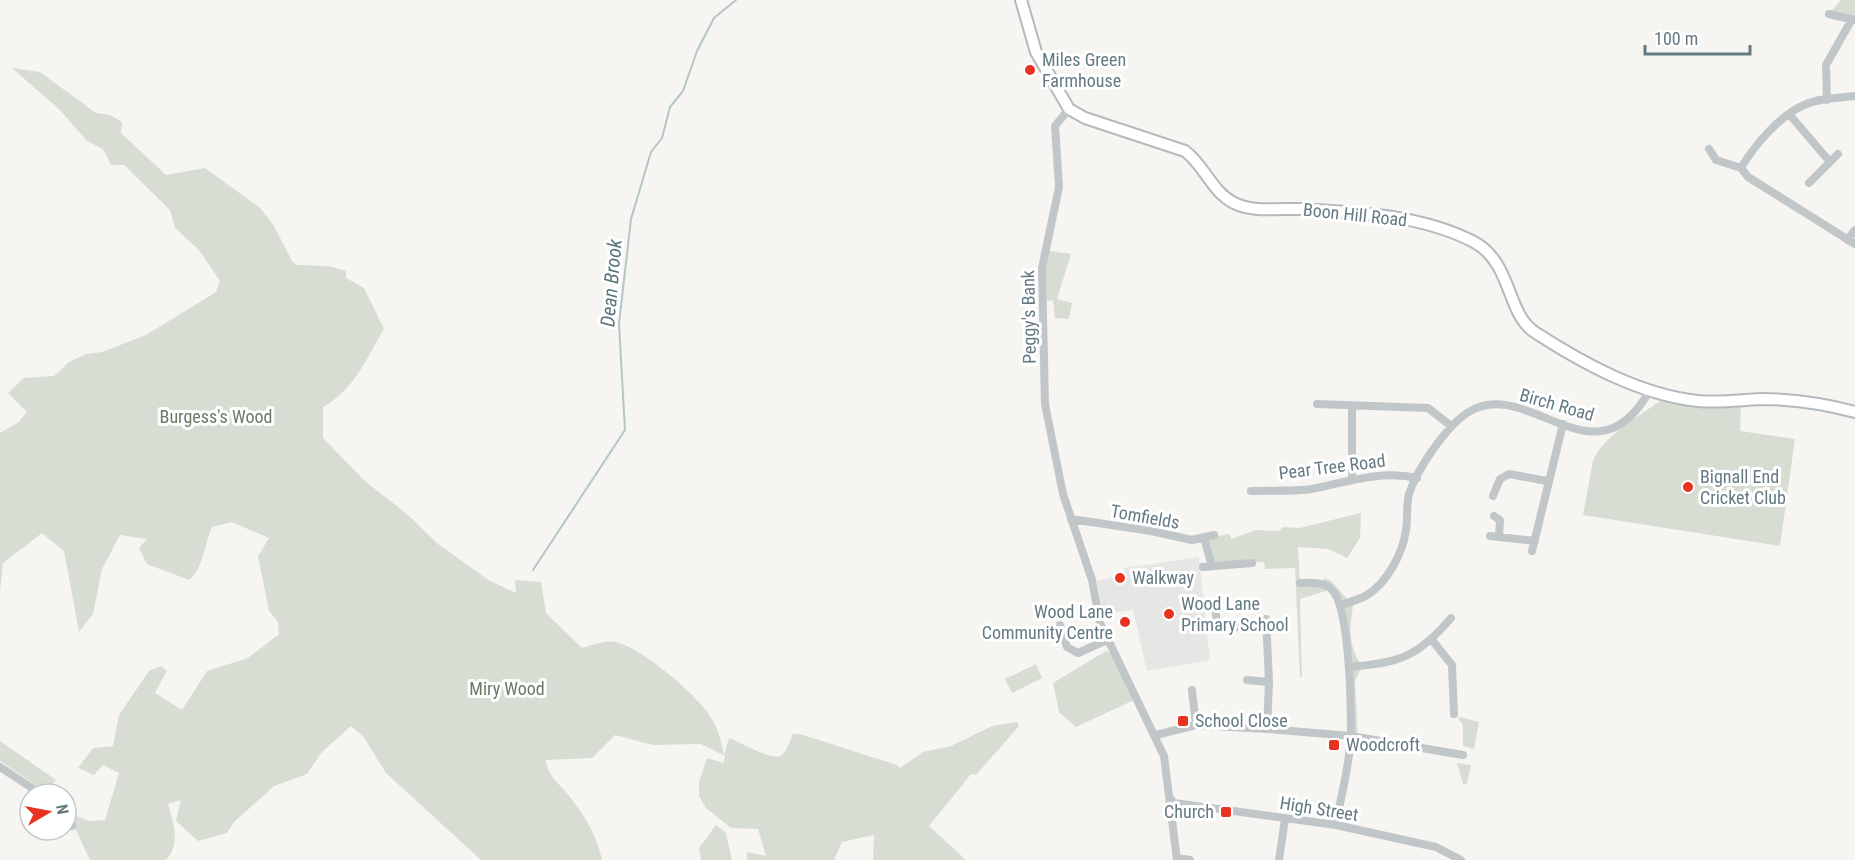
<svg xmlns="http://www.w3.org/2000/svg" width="1855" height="860" font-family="'Roboto Condensed',sans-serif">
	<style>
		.built { fill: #e6e7e5 }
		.green { fill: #d8ddd3 }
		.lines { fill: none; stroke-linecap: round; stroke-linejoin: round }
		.stream { stroke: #b6c5c7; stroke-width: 2 }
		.secondary-casing { stroke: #b3babd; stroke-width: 14 }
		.street { stroke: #c1c6c8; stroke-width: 8 }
		.secondary { stroke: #fff; stroke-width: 10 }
		.poi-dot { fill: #e73320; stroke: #fff; stroke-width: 2 }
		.labels { text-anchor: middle; stroke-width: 6; stroke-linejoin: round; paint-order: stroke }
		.poi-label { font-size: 18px; fill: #647a83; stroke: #fff; text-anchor: start }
		.street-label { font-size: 18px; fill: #647a83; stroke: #fff }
		.park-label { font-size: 18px; fill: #6b7a63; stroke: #fff }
		.water-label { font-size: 20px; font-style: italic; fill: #5a7679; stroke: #fff }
	</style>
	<rect width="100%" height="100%" fill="#f6f5f2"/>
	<path class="built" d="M1199 557 1210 660 1147 671 1133 610 1103 614 1097 581 1125 574 1124 568Z"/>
	<path class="green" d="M1841 0H1855V20L1829 14Z
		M12 68 40 72 96 113 110 115 122 122 121 133 166 175 205 168 260 208 273 224 292 261 297 265 328 266 346 271V278L364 288 384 329C366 359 355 389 323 407V438L366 482 407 514 438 544 490 581 516 593 515 580 541 582 546 613 582 648C592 645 605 640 615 642 640 646 696 694 710 716 718 728 722 743 724 756L729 738C739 742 774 762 782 755 787 751 790 740 793 734H800L897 765 900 768 923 752 951 746 992 726 1017 722 1019 726 976 775 971 774 929 826 966 860H873L874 835 842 842 834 860H747V852L766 856 758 829 731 828 706 808 699 796V782L707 758 723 763 725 756 701 744 653 745 615 735 592 758 546 760C547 773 555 780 563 789 581 809 597 834 602 860H481L386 773 363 736 351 726 322 752 307 774 274 786 234 822 227 833 198 841 176 821 181 800 168 804C173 821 181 845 166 860H90L73 824 76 816 89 821 105 820 119 773 103 765 94 775 78 768 93 748 113 746 119 715 149 671 161 666 167 671 155 693 182 710 207 671 248 658 279 634 278 622 269 611 258 556 269 538 232 522 212 527C205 543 203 569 189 580L147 564 139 548 147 539 120 535 102 569 93 614 79 632 64 551 42 533 3 563 0 593V433L19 422 27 412 8 393 24 378 54 376 69 362 86 354 102 352 146 335 216 292 220 281 199 250 175 228 170 210 124 165H111L103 149 87 141 60 110Z
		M1049 251 1071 254 1057 299 1072 303 1069 319 1055 318 1053 300 1047 301 1045 270Z
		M1660 401 1741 407 1740 431 1795 439 1780 546 1583 515 1593 460C1606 434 1638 417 1660 401Z
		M1361 513 1360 538 1347 558 1328 549 1298 547 1300 583 1323 584 1324 578 1331 581 1350 602 1354 600C1350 624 1347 646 1362 666L1355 682 1358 737 1351 736 1341 605 1332 589 1300 599 1302 677H1300L1295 568 1265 569 1264 562 1212 566 1204 538 1230 534 1231 539 1256 530 1279 531 1283 527 1299 528Z
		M1106 651 1112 654 1134 700 1076 727 1059 712 1053 683Z
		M1036 664 1042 678 1012 693 1005 679Z
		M1460 717 1479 722 1474 749 1463 746V725L1458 718Z
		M0 741 56 780 46 792 0 761Z
		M1457 763 1471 765 1467 784H1463Z
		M716 825 726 833 732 860H701L699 848Z"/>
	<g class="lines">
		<path class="stream" d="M533 570 625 430 619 324 631 219 651 152 662 138 670 107 683 91 697 51 714 18 736 0"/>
		<defs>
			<path id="secondary" d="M1021 0 1036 52 1069 109 1085 118 1185 151C1205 166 1211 191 1234 203 1254 213 1280 208 1301 209 1358 212 1422 215 1474 242 1513 263 1506 315 1536 333 1584 364 1641 395 1698 401 1719 403 1740 400 1761 399 1792 399 1825 404 1855 412"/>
		</defs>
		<use href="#secondary" class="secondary-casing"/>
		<path class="street" d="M1829 14 1854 20
			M1855 96C1839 98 1819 98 1804 105 1779 116 1754 146 1741 168L1748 177 1855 244
			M1827 100 1826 65 1852 19
			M1069 109 1055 126 1059 187 1042 268 1045 404 1063 494 1092 580 1100 623 1164 756 1177 860
			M1789 114 1830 162
			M1709 149 1716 160 1741 168
			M1809 183 1838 154
			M1847 240 1855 230
			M1317 404 1428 408 1451 426
			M1352 405V479
			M1251 491C1271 490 1292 492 1312 489 1346 482 1381 470 1417 478
			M1493 496 1500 479 1509 474 1547 481
			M1494 516 1500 520 1499 537
			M1071 519 1151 531 1192 540 1214 535
			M1490 536 1535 541
			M1204 538 1212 566
			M1532 551 1563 424
			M1203 567 1252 563
			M1300 583C1310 583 1323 581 1331 589 1350 605 1351 707 1351 734 1350 764 1341 795 1336 825
			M1341 605C1349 602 1359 600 1367 595 1387 583 1403 553 1406 530 1408 519 1406 505 1409 494 1417 469 1446 427 1467 413 1529 373 1594 490 1650 390
			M1216 614 1217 626
			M1266 619 1269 682 1267 729
			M1060 625 1067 647 1078 653 1107 640
			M1210 626 1266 628
			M1432 640 1452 665 1454 714
			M1349 667C1399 663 1418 657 1451 618
			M1247 680 1269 682
			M1192 690 1196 725
			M1156 735 1196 725 1267 729 1351 736 1463 755
			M0 767 41 794
			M1170 798 1174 803 1336 825 1436 847 1461 860
			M66 814 72 826
			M1177 858 1190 860
			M1279 860 1285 819"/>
		<use href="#secondary" class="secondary"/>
	</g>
	<g class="poi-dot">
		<circle cx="1030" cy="70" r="6"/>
		<circle cx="1688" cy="487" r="6"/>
		<circle cx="1120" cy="578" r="6"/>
		<circle cx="1169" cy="614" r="6"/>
		<circle cx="1125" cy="622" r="6"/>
		<rect x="1177" y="715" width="12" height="12" rx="3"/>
		<rect x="1328" y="739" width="12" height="12" rx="3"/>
		<rect x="1220" y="806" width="12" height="12" rx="3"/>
	</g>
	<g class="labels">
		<g class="poi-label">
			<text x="1042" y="66">Miles Green<tspan x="1042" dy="21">Farmhouse</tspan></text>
			<text x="1700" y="483">Bignall End<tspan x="1700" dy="21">Cricket Club</tspan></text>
			<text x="1132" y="584">Walkway</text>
			<text x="1181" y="610">Wood Lane<tspan x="1181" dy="21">Primary School</tspan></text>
			<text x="1113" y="618" text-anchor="end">Wood Lane<tspan x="1113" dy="21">Community Centre</tspan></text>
			<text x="1195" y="727">School Close</text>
			<text x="1346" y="751">Woodcroft</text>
			<text x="1214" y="818" text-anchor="end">Church</text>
		</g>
		<g class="street-label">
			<text transform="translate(1355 215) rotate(6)" y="6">Boon Hill Road</text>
			<text transform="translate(1029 317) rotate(-91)" y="6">Peggy's Bank</text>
			<text transform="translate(1557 405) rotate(16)" y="6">Birch Road</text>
			<text transform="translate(1332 467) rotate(-7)" y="6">Pear Tree Road</text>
			<text transform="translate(1145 517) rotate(10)" y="6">Tomfields</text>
			<text transform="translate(1319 809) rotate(9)" y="6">High Street</text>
		</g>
		<g class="park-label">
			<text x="216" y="423">Burgess's Wood</text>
			<text x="507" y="695">Miry Wood</text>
		</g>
		<g class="water-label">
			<text transform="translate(611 283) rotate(-85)" y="7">Dean Brook</text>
		</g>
	</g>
	<g transform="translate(48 812) rotate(80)"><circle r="28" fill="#ffffff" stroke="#c1cacd" stroke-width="1.5"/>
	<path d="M0-4.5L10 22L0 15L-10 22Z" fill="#e73320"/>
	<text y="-9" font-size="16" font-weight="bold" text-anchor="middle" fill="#647a83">N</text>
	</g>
	<path d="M1645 45v9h105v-9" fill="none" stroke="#647a83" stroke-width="3"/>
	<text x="1654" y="45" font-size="18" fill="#647a83" stroke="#ffffff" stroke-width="4.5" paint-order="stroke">100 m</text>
</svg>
